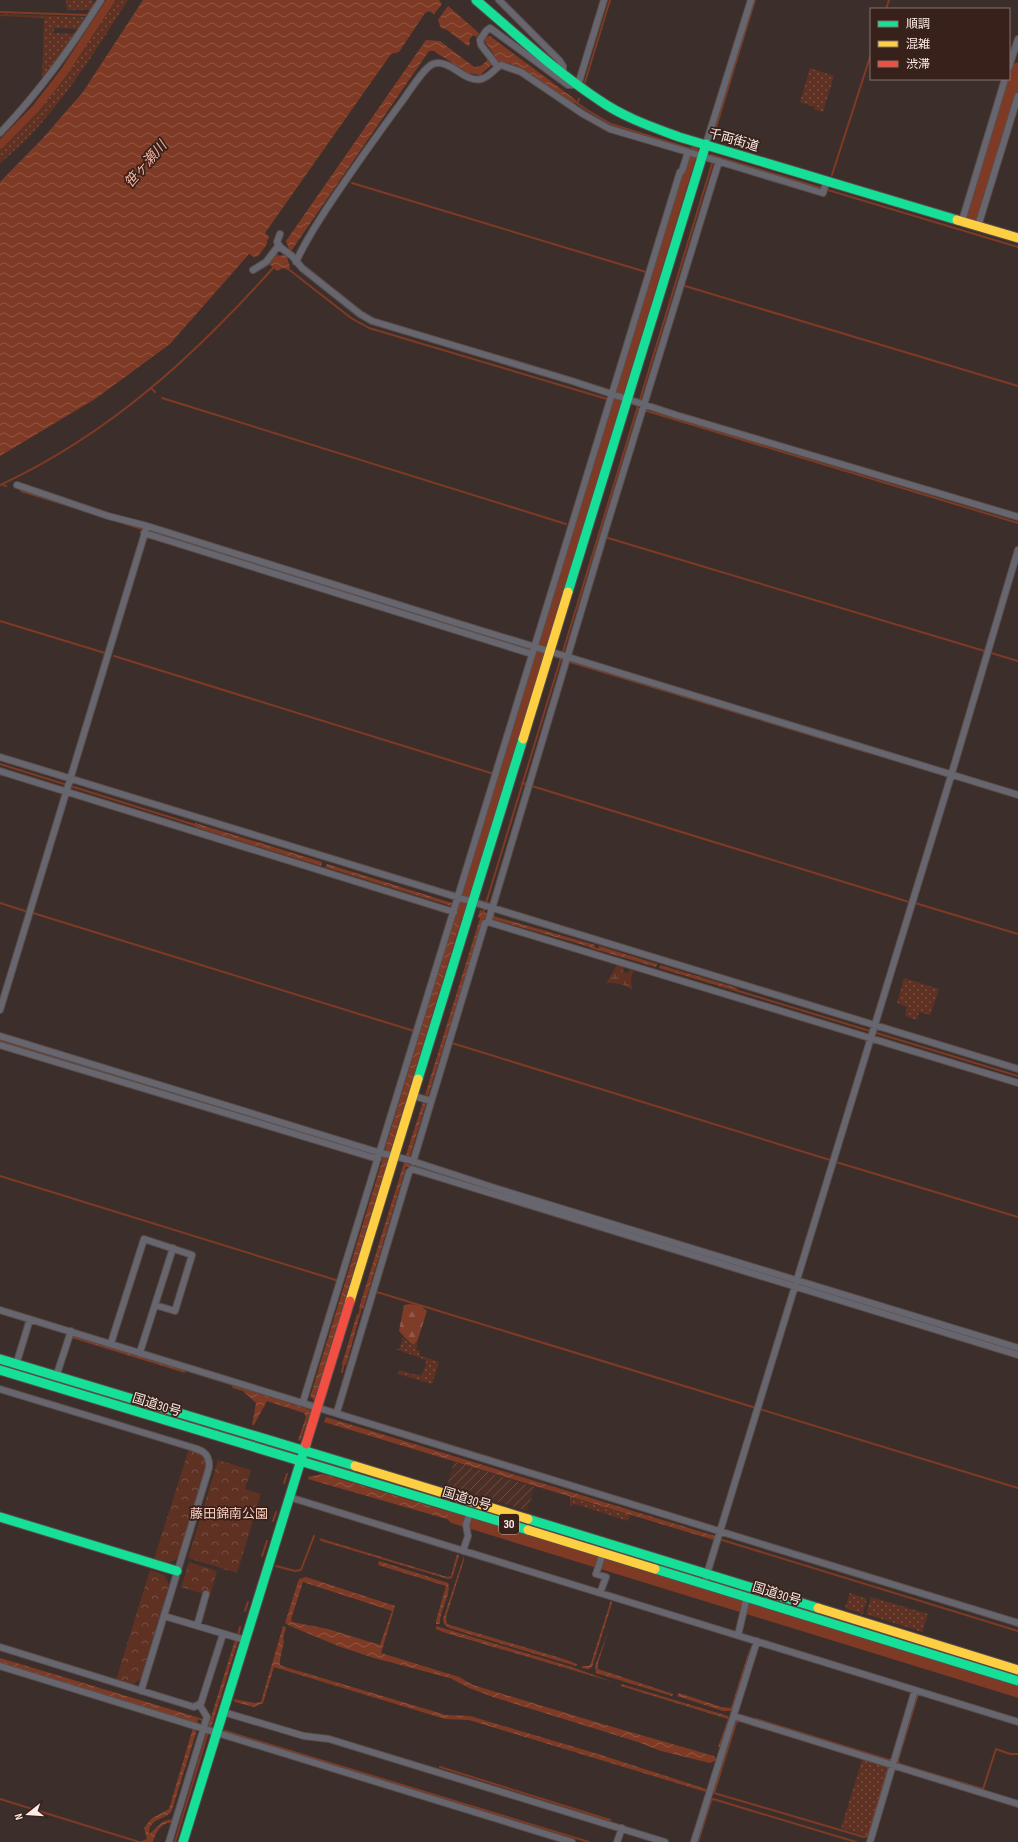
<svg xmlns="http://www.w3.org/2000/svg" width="1018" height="1842" font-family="'Sofia Sans Condensed','Noto Sans JP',sans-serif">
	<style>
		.industrial { fill: url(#industrial-furrows) }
		.grass { fill: url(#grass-dots) }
		.forest { fill: url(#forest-firs) }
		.wetland { fill: url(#wetland-marsh) }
		.park { fill: url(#park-crowns) }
		.water { fill: url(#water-waves); fill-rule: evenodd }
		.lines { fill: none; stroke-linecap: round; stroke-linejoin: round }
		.stream { stroke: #7f3a25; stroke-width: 2 }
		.canal { stroke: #7f3a25; stroke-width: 8 }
		.river { stroke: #7f3a25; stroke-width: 13 }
		.street-casing { stroke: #594e4b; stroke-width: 8 }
		.fast-casing { stroke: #594e4b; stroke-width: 11 }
		.slow-casing { stroke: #594e4b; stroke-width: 11 }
		.jam-casing { stroke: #594e4b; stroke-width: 11 }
		.street { stroke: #67666f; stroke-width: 6 }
		.fast { stroke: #16e098; stroke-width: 9 }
		.slow { stroke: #ffcf43; stroke-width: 9 }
		.jam { stroke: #f24e42; stroke-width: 9 }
		.labels { text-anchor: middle; stroke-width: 3.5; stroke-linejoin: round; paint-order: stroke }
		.shield { fill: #38211a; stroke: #c1aea9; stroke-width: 1 }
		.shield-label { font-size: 12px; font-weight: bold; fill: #fcebe6 }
		.street-label { font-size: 13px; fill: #fcebe6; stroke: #38211a }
		.park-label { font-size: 13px; fill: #fdcfc1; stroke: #38211a }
		.water-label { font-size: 14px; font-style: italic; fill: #f5b29e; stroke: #38211a }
	</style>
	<defs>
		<pattern id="industrial-furrows" width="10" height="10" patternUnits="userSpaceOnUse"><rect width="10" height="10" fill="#4c3028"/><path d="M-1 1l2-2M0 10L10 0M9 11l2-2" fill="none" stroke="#674e47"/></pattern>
		<pattern id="grass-dots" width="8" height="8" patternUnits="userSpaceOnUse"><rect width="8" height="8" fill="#5f3123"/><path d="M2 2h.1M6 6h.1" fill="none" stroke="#774f43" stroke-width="1.8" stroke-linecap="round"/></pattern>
		<pattern id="forest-firs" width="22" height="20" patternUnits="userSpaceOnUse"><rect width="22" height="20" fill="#7f3c28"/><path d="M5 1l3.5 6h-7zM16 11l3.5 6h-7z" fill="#925847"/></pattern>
		<pattern id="wetland-marsh" width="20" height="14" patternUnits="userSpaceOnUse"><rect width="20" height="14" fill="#5f3123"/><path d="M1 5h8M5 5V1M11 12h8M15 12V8" fill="none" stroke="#774f43"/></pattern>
		<pattern id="park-crowns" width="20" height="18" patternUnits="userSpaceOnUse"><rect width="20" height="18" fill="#5f3123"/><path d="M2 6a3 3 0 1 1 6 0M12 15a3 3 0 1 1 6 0" fill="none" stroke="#774f43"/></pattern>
		<pattern id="water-waves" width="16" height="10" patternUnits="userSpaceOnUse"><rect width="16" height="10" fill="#7f3a25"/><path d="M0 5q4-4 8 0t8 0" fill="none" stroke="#925745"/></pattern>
	</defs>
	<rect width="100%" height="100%" fill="#3c2f2b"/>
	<path class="industrial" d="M454 1462 535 1487 527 1511 447 1486Z"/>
	<path class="grass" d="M66 0H92L95 3 91 10H67Z
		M116 0H128C91 57 54 120 0 163V150C47 106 81 53 116 0Z
		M0 14 85 17 78 29 54 28V33L76 34 42 82 44 18 0 16Z
		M810 68 834 76 823 112 815 110 814 107 800 102Z
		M904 978 939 989 930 1015 919 1012 917 1020 905 1016 907 1007 897 1003Z
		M403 1337 409 1344 414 1345 418 1340 416 1350 420 1351 419 1355 439 1362 432 1384 398 1374 399 1370 412 1374 422 1375 426 1365V1360L396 1349 400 1348Z
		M570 1497 630 1515 628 1521 575 1504 570 1506Z
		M850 1593 867 1599 863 1614 845 1608Z
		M871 1597 928 1614 922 1632 866 1614Z
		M862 1760 885 1766 888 1769 867 1836 841 1828Z"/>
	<path class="forest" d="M410 1304 421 1306 427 1311 418 1339 414 1345 410 1343 399 1331 404 1305Z"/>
	<path class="wetland" d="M617 965 624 967 623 972 627 973 632 969H634L631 978 632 990C624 983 616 983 606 983Z"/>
	<path class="park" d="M189 1449 202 1453 207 1464 178 1558 168 1563 154 1559Z
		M218 1460 251 1470 245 1489 261 1494 237 1573 188 1558Z
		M189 1562 217 1571 210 1596 181 1587Z
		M150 1570 164 1575 169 1584 141 1679 132 1685 116 1680Z"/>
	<path class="water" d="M143 0H439L442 4 434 14 429 11 425 13 399 52 391 54 265 233 269 237 267 241V244L258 256 254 257 249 254 170 344 95 399 0 456V182L43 138 83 92Z
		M448 6 479 33 477 37 473 35 469 40 470 45 468 46 447 30 441 28 438 20Z
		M490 36 576 100 575 104 518 67 511 64 496 61 480 75 468 73 434 51H429L287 257 290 267 288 270 283 268 277 271 269 264 276 254 280 256 286 254 289 249 286 241 426 40 440 41 474 67C480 67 483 65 487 60L489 61 493 53 483 39 484 37Z
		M195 823 322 862 321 866 195 827Z
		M327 864 452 903 451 906 325 867Z
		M459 905 465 907 390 1152H388L385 1149Z
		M480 910 488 914 487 918 483 919 428 1096 425 1095 480 918 478 917Z
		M493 916 595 945 594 948 492 919Z
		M599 946 657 964 656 967 598 950Z
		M660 965 737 988 736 991 659 968Z
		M423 1102 426 1103 410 1156 406 1155Z
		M383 1158 388 1159 314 1400 310 1397Z
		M404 1163 411 1165V1167H406L363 1309 359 1308Z
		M357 1314 360 1315 346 1365 342 1364Z
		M72 1336 185 1370V1373L72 1338Z
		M244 1389 311 1410 300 1441 298 1440 306 1417 304 1413 267 1401 254 1425H252L256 1403 243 1391Z
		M326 1417 715 1536 714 1540 324 1422Z
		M323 1474 466 1517 464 1524 308 1479V1477Z
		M319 1538 447 1577 451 1576 457 1554 459 1556 452 1578 448 1579 321 1541Z
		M464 1556V1560L446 1617 447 1624 567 1660 577 1664 576 1666 449 1628 444 1624 443 1619Z
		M379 1561 448 1583C452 1593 439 1611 440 1624H436V1621L446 1586 378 1565Z
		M306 1577 395 1606 381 1653 459 1677 473 1685 599 1723 714 1756 717 1760 710 1763 661 1751 638 1742 496 1698 469 1688 450 1678 374 1658 338 1646 290 1626 285 1623 299 1579ZM303 1582 392 1611 380 1645 328 1629 292 1622 291 1619Z
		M611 1600 612 1603 592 1667 588 1669 582 1668V1666H589L591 1663Z
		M283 1626 286 1628 283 1638 284 1641 280 1660V1665L285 1667 446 1715 470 1716 598 1754 706 1789V1792L469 1720 445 1719 274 1667 263 1703 254 1707 235 1702 233 1699 255 1703 261 1702Z
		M436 1626 572 1667 613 1682 443 1632 436 1629Z
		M608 1632 598 1663V1669L673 1694 672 1696 596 1673 595 1666Z
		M235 1640 238 1641 211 1728 208 1727Z
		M750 1647 745 1671 731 1711H723L677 1696 679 1693 721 1707 731 1708Z
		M0 1658 203 1719 202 1721 198 1719 197 1724 194 1723 0 1663Z
		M621 1684 728 1716 730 1722 720 1747H718L728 1719 621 1686Z
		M193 1728 195 1729 196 1733 172 1810C167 1821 149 1816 149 1834 157 1829 162 1818 173 1820L172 1823C162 1821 155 1834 153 1842H139L147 1839 144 1828 152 1818 169 1809Z"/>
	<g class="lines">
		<path class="stream" d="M886 9 889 0
			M0 12 86 15
			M95 21 97 22
			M585 82 610 0
			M574 101 587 110 611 124 694 150
			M577 103 579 99
			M714 134 755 0
			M711 155 1018 247
			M832 175 871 54
			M352 183 646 272
			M287 268 351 318 369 328 607 399
			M652 274 655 275
			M685 286 1018 386
			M152 389 155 392
			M162 398 566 524
			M613 401 617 402
			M637 408 1018 523
			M2 484 6 486
			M0 485C110 434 194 356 274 267
			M21 491 73 507
			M123 523 528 649
			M575 527 579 528
			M598 535 1018 661
			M0 621 105 653
			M537 652 540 653
			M114 656 494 774
			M560 659 867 752
			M0 764 198 826
			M499 775 502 776
			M522 783 909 902
			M0 903 25 911
			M915 903 1018 934
			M33 913 414 1031
			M483 913 712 164
			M591 947 600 950
			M735 990 1018 1076
			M0 1041 288 1129
			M452 1043 830 1160
			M332 1142 374 1154
			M382 1157 386 1158
			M836 1162 1018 1217
			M0 1176 339 1281
			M647 1238 743 1267
			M775 1277 1018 1351
			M367 1289 1018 1488
			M359 1316 361 1307
			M342 1372 344 1363
			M233 1387 246 1391
			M284 1483 287 1474
			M273 1521 276 1512
			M719 1539 1018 1631
			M262 1556 267 1541
			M276 1566 295 1571 301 1570 314 1536
			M245 1611 248 1602
			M238 1636 240 1627
			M918 1694 898 1760 899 1764 983 1789 996 1749 1010 1754H1018
			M756 1719 889 1760 892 1759
			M740 1721 887 1766 888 1769 868 1836 864 1837 714 1793 735 1726 736 1722Z
			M225 1731 589 1842
			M440 1767 610 1820
			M0 1799 139 1842
			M175 1842 208 1732
			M698 1842 711 1801 713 1799 856 1842"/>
		<path class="canal" d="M0 145 36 108 64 72 111 0
			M460 915 694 150"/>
		<path class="river" d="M973 217 1018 69
			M454 1517 1018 1691"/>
		<defs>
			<path id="street" d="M499 0 559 60 563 66V72
				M498 67 481 45 480 40 486 31 490 28 568 85H578L604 0
				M1009 67 1018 39
				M0 133C40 91 70 49 101 0
				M706 144 751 0
				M962 221 1005 79
				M978 226 1018 96
				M280 234 277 242 280 247 292 256 302 268 360 314 372 321 572 381 676 415 1018 517
				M296 262C306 239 321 217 335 196 356 165 378 134 400 104 408 94 423 68 433 64 450 58 464 83 481 79 490 77 494 69 501 65L521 72 583 114 610 129 688 152
				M253 270 266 262 279 245
				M17 485 108 516 147 526 460 624 1018 795
				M144 533 532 654
				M0 757 1018 1069
				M0 771 454 912
				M488 922 603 538 719 161
				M0 1010 147 526
				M0 1036 374 1151 409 1160 498 1189 1018 1348
				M0 1045 378 1159
				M414 1096 431 1101
				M413 1162 485 923 488 922 1018 1083
				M0 1310 1018 1623
				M111 1343 144 1239 192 1255 175 1311 155 1305
				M140 1352 173 1248
				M16 1365 30 1319
				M56 1377 71 1331
				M0 1389 194 1448C205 1451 210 1456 209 1468L141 1691
				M303 1402 680 172 682 171 688 152 823 193 827 180
				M337 1412 409 1172 412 1169 1018 1355
				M289 1497 1018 1722
				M463 1551 468 1536 466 1525 470 1512
				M706 1577 951 776 1018 550
				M600 1593 606 1577 596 1574 603 1553
				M164 1616 245 1640
				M197 1626 206 1594
				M738 1635 747 1597
				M0 1647 194 1707 201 1703 223 1634
				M0 1666 572 1842
				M223 1712 304 1736 329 1739 665 1842
				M734 1716 1018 1804
				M169 1842 207 1717 199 1704
				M617 1842 622 1828
				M694 1842 757 1641
				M870 1842 915 1690"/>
			<path id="fast" d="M476 0C516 34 555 71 599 100 623 117 652 127 679 137L957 220
				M568 592 706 144
				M418 1079 523 739
				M0 1359 355 1466
				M0 1370 528 1530
				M0 1517 177 1571
				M528 1519 818 1608
				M655 1569 1018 1681
				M183 1842 306 1444"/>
			<path id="slow" d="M957 220 1018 238
				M523 739 568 592
				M350 1301 418 1079
				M355 1466 528 1519
				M528 1530 655 1569
				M818 1608 1018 1670"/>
			<path id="jam" d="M306 1444 350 1301"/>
		</defs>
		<use href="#street" class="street-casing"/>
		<use href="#fast" class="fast-casing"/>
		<use href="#slow" class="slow-casing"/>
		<use href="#jam" class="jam-casing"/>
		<use href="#street" class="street"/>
		<use href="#fast" class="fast"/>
		<use href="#slow" class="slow"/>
		<use href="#jam" class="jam"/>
	</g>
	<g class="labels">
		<rect class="shield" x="499" y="1514" width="20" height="20" rx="3"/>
		<g class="shield-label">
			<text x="509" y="1528">30</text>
		</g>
		<g class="street-label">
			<text transform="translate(734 139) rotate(16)" y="5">千両街道</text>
			<text transform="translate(157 1404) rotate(17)" y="5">国道30号</text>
			<text transform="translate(467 1498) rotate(17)" y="5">国道30号</text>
			<text transform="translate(777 1593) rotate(17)" y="5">国道30号</text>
		</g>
		<g class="park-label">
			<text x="229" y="1518">藤田錦南公園</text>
		</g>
		<g class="water-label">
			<text transform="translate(145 164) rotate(-49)" y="5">笹ヶ瀬川</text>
		</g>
	</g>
	<rect x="870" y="8" width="140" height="72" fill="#38211a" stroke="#86726c"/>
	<rect x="878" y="21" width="20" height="6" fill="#16e098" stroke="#86726c"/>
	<text x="906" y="28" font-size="12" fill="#fcebe6">順調</text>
	<rect x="878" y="41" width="20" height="6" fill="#ffcf43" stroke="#86726c"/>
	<text x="906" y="48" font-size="12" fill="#fcebe6">混雑</text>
	<rect x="878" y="61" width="20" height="6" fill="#f24e42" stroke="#86726c"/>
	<text x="906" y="68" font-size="12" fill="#fcebe6">渋滞</text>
	<g transform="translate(28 1814) rotate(253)" stroke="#38211a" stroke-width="3" paint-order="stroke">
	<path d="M0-3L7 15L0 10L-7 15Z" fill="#fcebe6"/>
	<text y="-6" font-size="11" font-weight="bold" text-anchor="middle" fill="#fcebe6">N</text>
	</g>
</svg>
